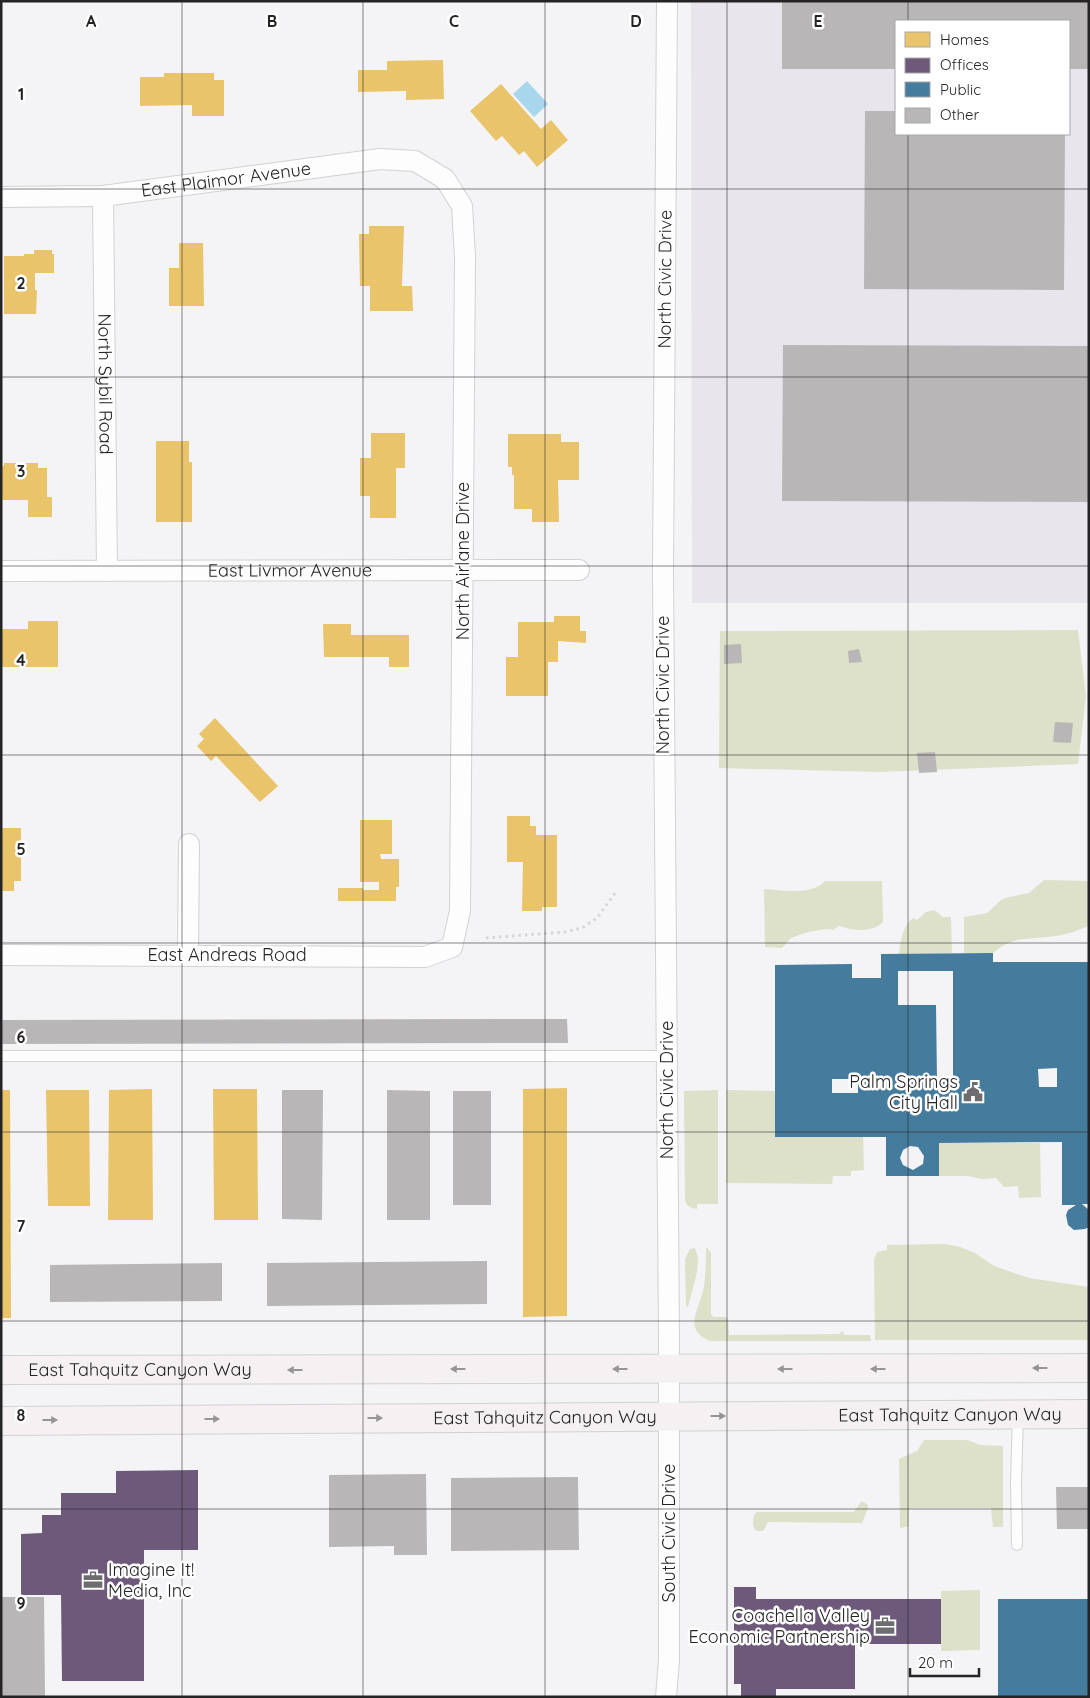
<svg xmlns="http://www.w3.org/2000/svg" width="1090" height="1698" font-family="Quicksand,sans-serif">
	<style>
		.built { fill: #e8e5ed; fill-rule: evenodd }
		.green { fill: #dde1c9 }
		.water { fill: #a8d6ec }
		.homes { fill: #e9c46a }
		.offices { fill: #6d597a }
		.public { fill: #457b9d; fill-rule: evenodd }
		.building { fill: #b8b6b7 }
		.lines { fill: none; stroke-linecap: round; stroke-linejoin: round }
		.service-casing { stroke: #d2d1d3; stroke-width: 12 }
		.minor-casing { stroke: #d2d1d3; stroke-width: 22 }
		.secondary-casing { stroke: #d2d1d3; stroke-width: 30 }
		.path { stroke: #d6d6d7; stroke-width: 3; stroke-dasharray: 2.5 4; stroke-linecap: butt }
		.service { stroke: #fdfdfe; stroke-width: 10 }
		.minor { stroke: #fdfdfe; stroke-width: 20 }
		.secondary { stroke: #f5f0f1; stroke-width: 28 }
		.oneway { fill: #979495 }
		.grid { fill: none; stroke: #242325; stroke-width: 1; stroke-opacity: 0.55 }
		.labels { text-anchor: middle; stroke-width: 5; stroke-linejoin: round; paint-order: stroke }
		.street-label { font-size: 18px; fill: #242325; stroke: #fff }
		.poi-label { font-size: 18px; fill: #242325; stroke: #fff; text-anchor: end }
		.grid-label { font-size: 16px; text-anchor: middle; font-weight: bold; fill: #242325; stroke: #fff; stroke-width: 5; stroke-linejoin: round; paint-order: stroke }
	</style>
	<rect width="100%" height="100%" fill="#f4f3f6"/>
	<path class="built" d="M691 1H1089V603H692ZM896 21H1069V134H896Z"/>
	<path class="green" d="M1078 630 1086 696 1078 764 879 772 719 768 720 631Z
		M1044 880 1089 881V926C1078 930 1067 935 1055 936 1031 940 1013 935 993 953H964V917L987 913 1001 900 1009 897 1029 893Z
		M825 881H882L883 922C872 933 853 931 839 926L833 930C825 927 798 934 790 939 787 942 784 946 782 948L765 947 764 889C783 890 811 896 825 881Z
		M934 910 943 917H951L952 953 899 954C901 941 902 926 913 918L917 920 926 912Z
		M718 1090V1204H697V1209C691 1208 688 1207 685 1201L684 1091Z
		M726 1090 775 1091V1137H863L864 1170 851 1171V1176H833L832 1184 726 1183Z
		M939 1143H1040L1041 1197 1019 1198 1018 1186 1004 1187 996 1178 982 1179 968 1176H939Z
		M945 1244 960 1247 975 1253 994 1266 1029 1278 1089 1287V1340H875L874 1260 877 1252 887 1250V1245Z
		M706 1247 710 1251 711 1254V1314L713 1317H726L728 1319 729 1335 839 1334 842 1331 845 1335H870L871 1341H710C683 1330 698 1311 703 1291 706 1277 706 1262 706 1247Z
		M695 1248 698 1258 697 1272 688 1307 686 1306 685 1259 690 1249Z
		M924 1440H967L981 1445 1003 1446V1527H993L991 1508H909V1526L900 1528 899 1459 917 1451Z
		M861 1502H864L868 1505V1508L862 1523 768 1522 764 1530C752 1535 752 1523 754 1515L757 1512H854Z
		M980 1590V1650L941 1651V1591Z"/>
	<path class="water" d="M527 81 548 104 534 117 513 94Z"/>
	<path class="homes" d="M443 60 444 99 406 100V91L358 92V70H387V61Z
		M164 73H214V80H224V116H192V105L140 106V77H164Z
		M501 84 541 129 551 120 568 140 537 167 524 151 519 155 502 136 496 141 470 111Z
		M369 226H404L402 286H412L413 311H370V286H360L359 234H369Z
		M179 243H203L204 306H169V268H179Z
		M34 250H52V254H54V273H35V290H37L36 314H4V256H24V254H34Z
		M371 433H405V468H396V518H370V496H360V458H371Z
		M508 434H561V442H579V480H558L559 522H532V509H514V475H512V467H508Z
		M156 441H189V462H192V522H156Z
		M4 463H38V468H47V497H52V517H28V500H1V466H4Z
		M554 616H580V631H586V643L558 641V662H548V696H506V657H518V622H554Z
		M28 621H58V667H1V629H28Z
		M323 624H351V635H409V667H389V657H324Z
		M215 718 278 786 260 802 216 756 211 761 197 746 204 739 199 734Z
		M507 816H530V826H536V835H557V907H542V911H522L523 862H507Z
		M360 820H392V854H380L381 859H399V887H396V901H338V888H363V890H379V882H360Z
		M1 828H21V881H14V891H1Z
		M567 1088V1316L523 1317V1089Z
		M152 1089 153 1220H108L109 1090Z
		M213 1089H257L258 1220H214Z
		M1 1090H10L11 1318H1Z
		M46 1090H89L90 1206H48Z"/>
	<path class="offices" d="M198 1470V1550H144V1681H62L61 1595H21V1534L42 1533V1515H61V1493H116V1471Z
		M734 1587H756V1599H941V1644H855V1689H776V1697H741V1684H734Z"/>
	<path class="public" d="M993 953V962H1089V1204H1082L1089 1210V1227L1085 1229 1074 1230 1068 1225 1066 1215 1068 1210 1076 1205H1062V1142L939 1143V1176H886V1137H775V965L852 964V978H881V954ZM898 971H953V1080H937L936 1005H898ZM1057 1068V1087H1039L1038 1069ZM832 1079H858V1093H832ZM910 1146 918 1147 924 1156 923 1164 913 1170 903 1165 900 1158 903 1150Z
		M998 1599H1089V1697H998Z"/>
	<path class="building" d="M782 1H1089V69H1069V21H896V69H782Z
		M865 111H896V134H1065L1064 290 864 289Z
		M783 345 1089 346V502L782 501Z
		M741 644 742 663 724 664V645Z
		M859 649 862 662 849 663 848 651Z
		M1055 722 1073 723 1071 743 1053 742Z
		M935 752 937 772 919 773 917 753Z
		M567 1019 568 1043 1 1044V1020Z
		M282 1090H323L322 1220 282 1219Z
		M387 1090 430 1091V1220H387Z
		M453 1091H491V1205H453Z
		M487 1261V1304L267 1306V1263Z
		M222 1263V1301L50 1302V1265Z
		M426 1474 427 1555H394V1546L329 1547V1475Z
		M578 1477 579 1550 451 1551V1478Z
		M1056 1487H1089V1529H1057Z
		M1 1597H44L45 1697H1Z"/>
	<g class="lines">
		<defs>
			<path id="service" d="M1 1056H667
				M1017 1545 1016 1481 1018 1416"/>
			<g id="minor">
				<path id="s1" d="M103 196 107 571"/>
				<path id="s2" d="M1 197 103 196 380 159 415 161 445 179 462 206 465 257 460 911 452 947 425 957 1 955"/>
				<path id="s3" d="M1 571 579 570"/>
				<path d="M188 955 189 844"/>
				<path id="s4" d="M666 1697 669 1660V1338L663 571 667 1"/>
			</g>
			<g id="secondary">
				<path id="s5" d="M1 1370 1089 1368"/>
				<path id="s6" d="M1 1421 1089 1414"/>
			</g>
		</defs>
		<use href="#service" class="service-casing"/>
		<use href="#minor" class="minor-casing"/>
		<use href="#secondary" class="secondary-casing"/>
		<path class="path" d="M486 938 565 932 582 928 597 918 615 893"/>
		<use href="#service" class="service"/>
		<use href="#minor" class="minor"/>
		<use href="#secondary" class="secondary"/>
	</g>
	<defs><path id="oneway-solid" d="M-6-.8H1V-3.2L6.5 0L1 3.2V.8H-6Z" transform="scale(1.25)"/></defs>
	<g class="oneway">
		<use href="#oneway-solid" transform="translate(1040 1368) rotate(180)"/>
		<use href="#oneway-solid" transform="translate(458 1369) rotate(180)"/>
		<use href="#oneway-solid" transform="translate(620 1369) rotate(180)"/>
		<use href="#oneway-solid" transform="translate(785 1369) rotate(180)"/>
		<use href="#oneway-solid" transform="translate(878 1369) rotate(180)"/>
		<use href="#oneway-solid" transform="translate(295 1370) rotate(180)"/>
		<use href="#oneway-solid" transform="translate(718 1416)"/>
		<use href="#oneway-solid" transform="translate(375 1418)"/>
		<use href="#oneway-solid" transform="translate(212 1419)"/>
		<use href="#oneway-solid" transform="translate(50 1420)"/>
	</g>
	<path class="grid" d="M182 1V1697M363 1V1697M545 1V1697M727 1V1697M908 1V21M908 134V1697M1 189H1089M1 377H1089M1 566H1089M1 755H1089M1 943H1089M1 1132H1089M1 1321H1089M1 1509H1089"/>
	<defs>
		<symbol id="civic-bare" viewBox="-9 -9 18 18"><path d="M-.6-6.5H3V-4.5H.6V-3L4-1V1h2V6H-6V1h2V-1L-.6-3ZM-1.2 2.5V6h2.4V2.5Z" fill="#6d6c6e" stroke="#fff" stroke-width="2.5" paint-order="stroke"/></symbol>
		<symbol id="office-bare" viewBox="-9 -9 18 18"><path d="M-6-3h4V-5.5h4V-3h4V5H-6ZM-1-4.5V-3h2v-1.5ZM-6 0V1H6V0Z" fill="#6d6c6e" stroke="#fff" stroke-width="2.5" paint-order="stroke"/></symbol>
	</defs>
	<g fill-rule="evenodd">
		<use href="#civic-bare" x="959" y="1078" width="28" height="28"/>
		<use href="#office-bare" x="79" y="1566" width="28" height="28"/>
		<use href="#office-bare" x="871" y="1612" width="28" height="28"/>
	</g>
	<g class="labels">
		<g class="street-label">
			<text dy="6" stroke="none"><textPath href="#s2" startOffset="226">East Plaimor Avenue</textPath></text>
			<text dy="6" stroke="none"><textPath href="#s4" startOffset="1418">North Civic Drive</textPath></text>
			<text dy="6" stroke="none"><textPath href="#s1" startOffset="188">North Sybil Road</textPath></text>
			<text transform="translate(463 561) rotate(-90)" y="6">North Airlane Drive</text>
			<text dy="6" stroke="none"><textPath href="#s3" startOffset="289">East Livmor Avenue</textPath></text>
			<text transform="translate(663 685) rotate(-90)" y="6">North Civic Drive</text>
			<text x="227" y="961">East Andreas Road</text>
			<text transform="translate(667 1090) rotate(-90)" y="6">North Civic Drive</text>
			<text dy="6" stroke="none"><textPath href="#s5" startOffset="139">East Tahquitz Canyon Way</textPath></text>
			<text dy="6" stroke="none"><textPath href="#s6" startOffset="949">East Tahquitz Canyon Way</textPath></text>
			<text dy="6" stroke="none"><textPath href="#s6" startOffset="544">East Tahquitz Canyon Way</textPath></text>
			<text transform="translate(669 1533) rotate(-90)" y="6">South Civic Drive</text>
		</g>
		<g class="poi-label">
			<text x="958" y="1088">Palm Springs<tspan x="958" dy="21">City Hall</tspan></text>
			<text x="108" y="1576" text-anchor="start">Imagine It!<tspan x="108" dy="21">Media, Inc</tspan></text>
			<text x="870" y="1622">Coachella Valley<tspan x="870" dy="21">Economic Partnership</tspan></text>
		</g>
	</g>
	<g class="grid-label">
		<text x="91" y="27">A</text>
		<text x="272" y="27">B</text>
		<text x="454" y="27">C</text>
		<text x="636" y="27">D</text>
		<text x="818" y="27">E</text>
		<text x="21" y="100">1</text>
		<text x="21" y="289">2</text>
		<text x="21" y="477">3</text>
		<text x="21" y="666">4</text>
		<text x="21" y="855">5</text>
		<text x="21" y="1043">6</text>
		<text x="21" y="1232">7</text>
		<text x="21" y="1421">8</text>
		<text x="21" y="1609">9</text>
	</g>
	<rect width="1090" height="1698" fill="none" stroke="#242325" stroke-width="5"/>
	<rect x="895" y="20" width="175" height="115" fill="#ffffff" stroke="#a7a7a8"/>
	<rect x="905" y="32" width="25" height="15" fill="#e9c46a" stroke="#a7a7a8"/>
	<text x="940" y="45" font-size="15" fill="#242325">Homes</text>
	<rect x="905" y="58" width="25" height="15" fill="#6d597a" stroke="#a7a7a8"/>
	<text x="940" y="70" font-size="15" fill="#242325">Offices</text>
	<rect x="905" y="82" width="25" height="15" fill="#457b9d" stroke="#a7a7a8"/>
	<text x="940" y="95" font-size="15" fill="#242325">Public</text>
	<rect x="905" y="108" width="25" height="15" fill="#b8b6b7" stroke="#a7a7a8"/>
	<text x="940" y="120" font-size="15" fill="#242325">Other</text>
	<path d="M910 1668v8h69v-8" fill="none" stroke="#242325" stroke-width="2.5"/>
	<text x="918" y="1668" font-size="15" fill="#242325" stroke="#ffffff" stroke-width="4" paint-order="stroke">20 m</text>
</svg>
